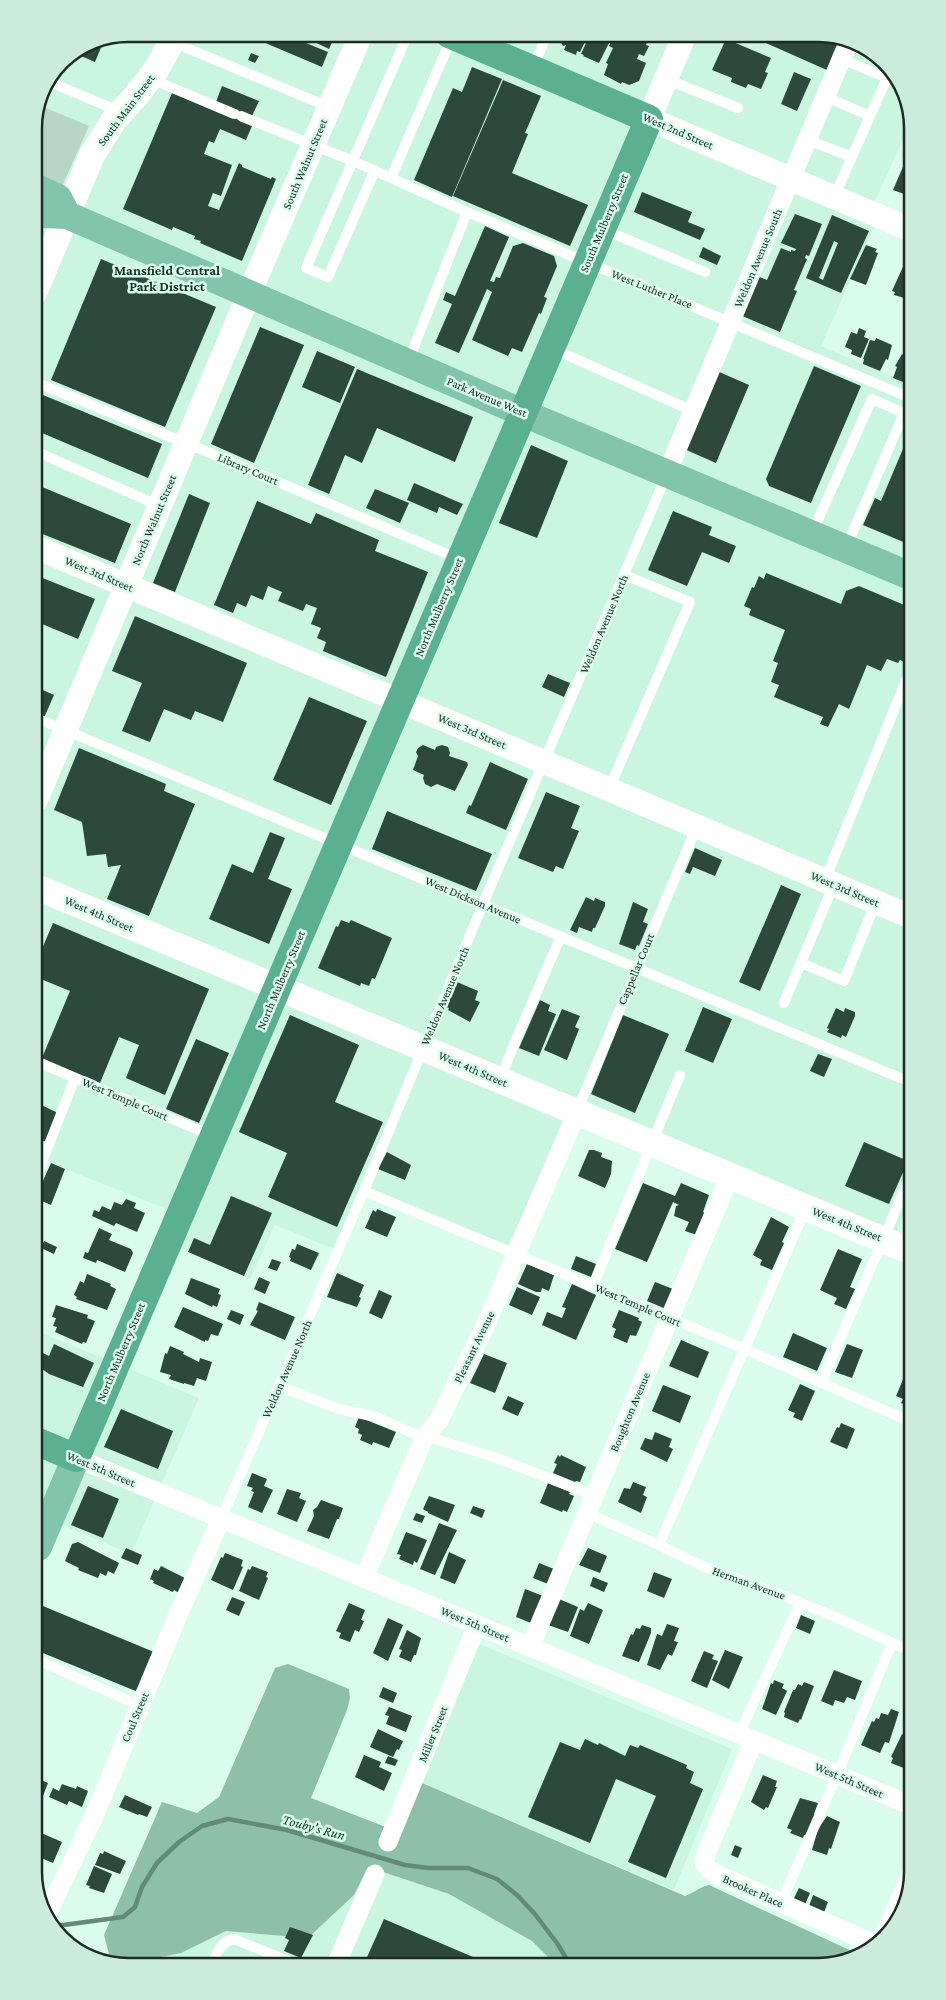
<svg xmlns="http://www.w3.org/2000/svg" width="946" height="2000" font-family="'Crimson Pro',serif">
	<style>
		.built { fill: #caf5e0 }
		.green { fill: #b8d6c7 }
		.forest { fill: #8ebfa8 }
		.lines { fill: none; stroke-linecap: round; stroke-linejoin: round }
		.stream { stroke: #638978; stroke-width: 4.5 }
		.building { fill: #2c493c; fill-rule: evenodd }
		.service { stroke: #fff; stroke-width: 10 }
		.minor { stroke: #fff; stroke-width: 19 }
		.tertiary { stroke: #fff; stroke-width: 24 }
		.secondary { stroke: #fff; stroke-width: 26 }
		.primary { stroke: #83c4ac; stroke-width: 28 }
		.trunk { stroke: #5ab090; stroke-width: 28 }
		.labels { text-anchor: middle; stroke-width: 5; stroke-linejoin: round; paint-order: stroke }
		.street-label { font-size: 12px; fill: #1e2b25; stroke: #dafcec }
		.neighbourhood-label { font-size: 14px; font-weight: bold; fill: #153226; stroke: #dafcec }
		.water-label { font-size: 14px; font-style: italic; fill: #0d3727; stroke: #dafcec }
		.rim { fill: none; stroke: #1e2b25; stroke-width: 2.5 }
	</style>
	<rect width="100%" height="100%" fill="#dafcec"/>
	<path class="built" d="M129 34H824L875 53 907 98V130L872 208 881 212 821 346 908 383 910 1198 897 1231 576 1097 508 1246 362 1185 334 1249 275 1225 250 1279 166 1241 179 1214 45 1161 37 1180 34 123 62 61 93 41Z
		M37 1331 199 1398 131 1554 38 1515Z
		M477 1643 732 1749 674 1890 422 1783Z
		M368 1867 449 1894 532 1941 554 1963 120 1965 181 1953 226 1931 308 1938 354 1895Z"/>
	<path class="green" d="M41 106 89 126 34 249V123Z"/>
	<path class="forest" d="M288 1664 349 1689 350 1698 347 1710 311 1798 401 1833 422 1783 685 1896C694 1893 699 1887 709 1885L858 1954 848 1961 554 1963 532 1941 449 1894 368 1867 354 1895 308 1938 226 1931 181 1953 120 1965 111 1962 104 1935 162 1802 197 1813 219 1797 275 1668Z"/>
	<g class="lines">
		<path class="stream" d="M56 1926 123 1917 135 1907 142 1887 157 1863 179 1842 202 1826 228 1819 287 1830 405 1865 428 1868H468L497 1879 517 1895 534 1913 557 1943 569 1963"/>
	</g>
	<path class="building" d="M267 34H284L328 52 322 67 263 42Z
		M305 34H333L331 37 334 38 329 49 304 37Z
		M566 34H589L580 52 577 51 576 55 564 50 566 45 563 46 560 40 564 38Z
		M590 34H609V36L612 37 599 63 583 56 584 55 581 54Z
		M614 34 650 35 646 45 649 46 644 56 639 54 637 59 646 63 639 81 629 85 622 82 621 84 604 75 608 64 606 63 613 48 609 46Z
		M746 34H824L842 41 829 71Z
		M105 38 95 62 74 53 93 41Z
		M726 39 771 58 765 72 768 73 761 89 748 84 746 88 731 82 732 78 712 70Z
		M251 53 259 56 255 63 248 60Z
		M472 67 502 79 452 197 414 180 453 88 462 92Z
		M794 72 811 79 797 111 781 104Z
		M503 80 541 96 525 133 528 134 512 173 588 205 570 246 453 196Z
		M222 86 259 101 252 116 243 112 239 121 252 126 246 140 220 129 214 143 209 141 204 154 232 165 221 196 213 193 208 206 219 210 239 163 242 165V167L271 179 272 177 276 179 242 261 200 243 201 241 194 239 195 236 173 227 172 230 123 209 172 93 233 119 237 110 216 102Z
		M905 162 907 163V190L905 189 904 194 893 190Z
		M642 192 692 212 688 222 705 229 700 240 634 212Z
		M795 214 822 224 809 256 806 255 805 258 807 259 794 290 797 291 780 332 740 315 757 276 767 280 781 248 791 252V250L795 251 796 249 781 243Z
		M832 215 869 231 841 293 806 278ZM834 241 838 243 823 280 819 278Z
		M485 226 509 237 490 281 494 282 496 277 500 278 513 246 523 243 554 256 557 266 544 297 547 298 541 314 539 313 522 352 512 348 508 356 472 340 492 292 487 289 459 353 435 343 452 304 443 300 446 292 455 296Z
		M866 245 877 249 875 252 878 253 866 285 850 279Z
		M703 247 721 256 717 265 699 257Z
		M101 259 216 307 165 427 51 380Z
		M906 260 908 261V299L894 295 895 292 892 291Z
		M260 327 304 345 254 463 211 444Z
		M859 328 866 331 864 337 869 339 861 358 851 354 852 350 845 347 851 332 857 334Z
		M876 338 892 345 888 360 886 359 880 371 863 364 864 359H863L870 340 875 341Z
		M317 351 355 367 340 403 302 387Z
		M902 354 908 356V384L893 378 897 367 895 366Z
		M814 366 861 386 811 503 769 486 766 479Z
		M357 369 473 417 455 462 377 428 362 463 345 455 329 494 308 485Z
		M717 371 749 385 716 463 684 449Z
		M43 395 162 444 148 478 35 430V414Z
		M908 437V544L863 525 875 498 881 501Z
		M531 445 568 461 537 538 499 523Z
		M414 483 463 504 457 515 439 507 437 513 407 500Z
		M35 484 131 524 115 563 35 531Z
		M375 489 409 503 400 523 366 508Z
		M189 494 210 503 175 592 153 583Z
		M257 501 311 524 316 513 379 540 375 551 428 572 386 677 323 651 326 642 317 638 321 628 311 624 317 608 306 604 303 611 278 601 282 592 268 586 263 600 251 595 246 607 237 603 233 613 214 605Z
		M673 511 712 527 709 535 736 546 729 563 702 552 687 586 648 570Z
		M766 573 841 604 846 591 859 586 909 607V638L903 651 909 653V664L900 660 898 663 887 659 881 671 867 665 849 709 839 704 828 727 820 724 823 717 774 697 779 685 771 682 778 663 773 661 785 630 749 615 751 609 744 606 752 587 754 588 759 576 764 579Z
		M35 575 95 599 78 639 35 621Z
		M135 616 247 663 223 722 195 711 191 720 164 709 150 742 122 731 142 683 112 671Z
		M548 674 570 683 564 697 542 687Z
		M36 687 54 695 44 718 36 715Z
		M309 697 367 721 331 805 273 780Z
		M423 745 435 750 436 747 442 745 448 747 450 753 449 756 467 762 468 765 455 791 437 784 431 787 425 784 423 778 424 775 413 770 418 756 416 752 418 748Z
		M79 748 166 784 164 791 195 804 149 916 107 899 121 865 108 867 106 854 87 856 82 822 54 810Z
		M490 762 528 779 506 830 466 813 469 805 471 806Z
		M546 792 580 806 571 828 579 831 563 869 556 866 553 872 518 858Z
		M387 811 492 854 476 891 372 849Z
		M270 832 285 838 268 879 292 889 269 944 209 919 232 864 253 873Z
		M695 848 722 860 715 876 693 867 690 874 685 872Z
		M781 885 801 894 760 991 739 982Z
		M586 897 594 901 595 898 605 902V906L595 928H593L592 932 579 927 577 933 570 930Z
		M633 902 648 909 643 922 648 924 639 946 637 945 635 950 619 944Z
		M341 920 349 923 351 920 392 938 375 979 372 978 369 986 361 983 360 986 318 968 336 926 338 927Z
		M53 923 209 989 165 1095 126 1078 139 1045 119 1037 100 1083 42 1058 70 991 36 977V963Z
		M457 982 478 991 475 1000 480 1002 470 1022 448 1010 449 1008 446 1007Z
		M540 1000 550 1005 548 1011 556 1014 539 1056 519 1048Z
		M703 1007 732 1019 713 1063 685 1051Z
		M836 1008 844 1012 845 1008 855 1012V1016L846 1037 842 1035 841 1038 827 1032 829 1029 827 1028Z
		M562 1009 580 1016 575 1027 579 1029 567 1060 544 1050Z
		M290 1015 359 1045 335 1102 383 1122 337 1227 268 1197 287 1153 239 1132Z
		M623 1015 669 1034 635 1113 591 1094Z
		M196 1039 229 1053 199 1123 166 1109Z
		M818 1054 832 1059 824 1077 810 1071Z
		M37 1103 58 1113 46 1142 37 1138Z
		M864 1142 908 1161 889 1204 845 1186Z
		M589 1150H594L602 1153 601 1157 612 1161 611 1174 605 1188 578 1176Z
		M387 1152 411 1165 405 1180 378 1169Z
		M51 1163 65 1169 51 1205 37 1199V1194Z
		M643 1183 675 1196 681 1183 709 1195 703 1212 706 1214 697 1235 685 1231 689 1222 674 1216 676 1206 679 1205 673 1202 647 1262 615 1249Z
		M231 1196 272 1213 244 1276 188 1252 194 1238 210 1245Z
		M126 1199 136 1203 134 1208 145 1213 137 1232 116 1223 114 1226 92 1216 94 1210 99 1212 102 1206 111 1210 114 1202 122 1205Z
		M377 1209 396 1217 387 1237 365 1228 373 1210 376 1212Z
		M771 1217 789 1227 782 1242 784 1243 772 1270 760 1265 762 1260 753 1255Z
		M99 1228 112 1234 109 1240 131 1249 133 1253 125 1272 97 1260 96 1263 83 1258 85 1252 88 1253Z
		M44 1241 57 1247 54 1254 41 1248Z
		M297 1244 319 1253 311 1270 290 1261 291 1258 289 1257 292 1249 295 1250Z
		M838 1249 862 1259 850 1287 855 1289 846 1309 834 1304 837 1298 820 1290Z
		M576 1256 596 1264 591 1277 571 1269Z
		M272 1259 281 1262 277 1271 268 1268Z
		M527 1264 554 1275 549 1291 542 1288 541 1292H536L518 1284Z
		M337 1273 364 1285 359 1297 361 1298 357 1307 327 1297Z
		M87 1274 111 1284 110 1286 116 1289 107 1310 76 1299 77 1297 74 1295 80 1281 84 1283Z
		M259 1277 270 1282 265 1294 254 1289Z
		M191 1278 220 1289 218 1294 221 1295 217 1307 213 1305 212 1307 185 1294Z
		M655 1282 673 1289 666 1309 647 1301Z
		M572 1284 596 1295 576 1340 542 1325 547 1312 562 1318 566 1308 562 1307Z
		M517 1287 540 1297 532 1315 509 1305Z
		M379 1290 392 1296 382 1319 369 1313Z
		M259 1302 295 1317 285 1340 250 1325 258 1311 256 1310Z
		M56 1305 88 1315 87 1318 95 1321 86 1343 83 1342 82 1344 55 1332 57 1327 53 1326 56 1318 52 1317Z
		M183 1307 223 1324 218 1336 211 1334 208 1341 205 1340V1342L174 1327Z
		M231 1310 244 1315 240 1325 227 1319Z
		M619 1310 639 1318 638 1320 642 1322 636 1336 630 1335 627 1343 613 1337 616 1329 612 1327Z
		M793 1333 827 1348 817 1371 783 1357Z
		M681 1340 709 1352 698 1378 669 1366Z
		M54 1344 94 1363 83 1387 49 1374 38 1366 43 1353 49 1356Z
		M847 1344 863 1350 852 1378 835 1372Z
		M170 1346 184 1352 183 1354 199 1362 200 1358 212 1362 206 1381 197 1378 194 1386 184 1383V1384L169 1379 171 1375 160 1372 165 1353 167 1354Z
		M484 1354 507 1363 495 1393 470 1383Z
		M907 1370 911 1372V1407L901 1403 903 1399 896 1396Z
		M800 1384 815 1391 802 1421 793 1417 795 1413 788 1410Z
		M663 1385 691 1396 680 1423 652 1411Z
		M508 1396 524 1403 518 1416 502 1409Z
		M121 1409 173 1431 158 1469 104 1447Z
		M359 1417 396 1432 389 1448 373 1442 372 1445 360 1440 362 1435 358 1433 359 1429 355 1427Z
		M841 1423 855 1429 847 1449 830 1442 837 1427 839 1428Z
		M655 1432 672 1439 669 1447 673 1449 667 1462 640 1449 645 1438 652 1440Z
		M558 1455 560 1457 561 1455 586 1467 580 1482 576 1481 575 1482 553 1473 557 1464 554 1463Z
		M252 1473 267 1479 264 1486 273 1490 262 1513 248 1507 254 1492 251 1491 253 1488 247 1486Z
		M633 1482 646 1487 643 1495 647 1497 641 1513 618 1502 624 1488 630 1489Z
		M548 1483 570 1492 569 1494 574 1496 567 1512 563 1510 562 1512 540 1503Z
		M88 1486 119 1499 103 1538 71 1525Z
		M287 1489 301 1493 299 1498 306 1501 297 1522 277 1514Z
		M429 1496 455 1505 448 1522 428 1513V1512L423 1509Z
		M321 1500 343 1508 339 1519H337L329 1539 307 1531 314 1516 313 1510 317 1507Z
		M473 1506 485 1510 482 1518 470 1513Z
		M416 1513 425 1516 422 1523 413 1520Z
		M439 1523 457 1530 435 1575 420 1569Z
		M406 1532 427 1540 417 1563 414 1561 413 1565 399 1559 401 1555 397 1554Z
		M78 1542 119 1563 114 1574 108 1571 106 1576 100 1573 98 1578 78 1570 79 1568 65 1561 72 1544Z
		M126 1548 142 1555 138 1565 121 1558Z
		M588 1548 607 1556 600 1573 579 1565Z
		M449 1552 466 1560 455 1584 440 1578Z
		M225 1553 243 1560 241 1566 243 1567 233 1590 211 1580 221 1557 223 1558Z
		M539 1563 554 1569 548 1584 533 1578Z
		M161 1566 185 1578 179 1593 174 1590 173 1592 153 1583 154 1581 150 1579 154 1569 158 1571Z
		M252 1566 268 1572 266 1577 268 1578 259 1600 239 1591 248 1569 250 1570Z
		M654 1572 672 1579 664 1598 647 1591Z
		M593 1577 608 1583 604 1592 590 1586Z
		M525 1589 543 1596 531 1623 516 1617Z
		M232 1597 245 1602 239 1616 226 1610Z
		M559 1599 578 1607 568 1632 548 1625Z
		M349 1603 365 1610 361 1620 364 1621 359 1632 355 1630 350 1642 339 1638 341 1633 336 1631Z
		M588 1603 603 1610 589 1644 570 1636 580 1609 584 1611Z
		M38 1604 154 1652 138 1692 38 1651Z
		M801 1615 815 1621 810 1634 796 1628Z
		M388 1618 403 1625 388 1661 373 1653Z
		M667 1624 679 1628 674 1641 678 1642 672 1656 668 1654 660 1670 647 1665 657 1634 662 1636Z
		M642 1625 651 1628V1633L639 1662 622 1656 631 1634 633 1635 636 1628 640 1629Z
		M407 1630 421 1638 416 1655H414L411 1662 399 1657 402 1650 399 1649Z
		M725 1650 743 1657 729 1689 712 1680Z
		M704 1651 714 1655 712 1659 718 1661 707 1688 691 1681Z
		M834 1670 862 1681 855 1700 847 1697 844 1703 835 1700 833 1706 821 1701Z
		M774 1680 784 1684 782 1688 787 1691 776 1715 762 1709 771 1683 773 1684Z
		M804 1682 814 1686 801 1720 800 1719 798 1723 784 1717 785 1713 784 1712 793 1690H795L798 1684 802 1686Z
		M383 1687 397 1693 393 1703 379 1697Z
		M389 1707 412 1716 406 1732 386 1724 389 1716 385 1715Z
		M891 1709 899 1712 889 1743 885 1742 880 1753 861 1745 872 1721 874 1722 876 1718 879 1719 881 1713 888 1715Z
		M912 1723V1760L906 1769 891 1763 893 1758 891 1757 902 1734 906 1736Z
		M378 1729 403 1741 399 1750 397 1749 393 1757 370 1747Z
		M585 1739 598 1745 599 1743 625 1756 630 1745 638 1748 640 1745 687 1765 686 1768 694 1772 690 1783 703 1789 666 1878 628 1862 656 1796 616 1779 590 1843 528 1817 560 1742 580 1750Z
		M364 1755 381 1762 379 1767 392 1773 384 1791 355 1777Z
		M388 1756 398 1760 395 1766 385 1763Z
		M763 1775 777 1781 775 1787H777L768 1808 766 1807 764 1810 751 1802Z
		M39 1779 48 1783 43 1796 39 1795Z
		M62 1784 76 1789 77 1786 88 1791 82 1807 69 1801 67 1805 49 1797 53 1788 59 1791Z
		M125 1795 152 1807 147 1817 139 1814 138 1815 119 1807Z
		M800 1798 818 1803 814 1814 816 1815 807 1836 804 1835 803 1838 790 1833 792 1830 787 1828Z
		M827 1816 840 1822 831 1849 829 1848 827 1855 812 1850 818 1829Z
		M39 1832 62 1842 53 1863 39 1857Z
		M735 1845 742 1848 738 1858 731 1855Z
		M104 1851 126 1861 120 1874 95 1865 100 1853 103 1854Z
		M94 1866 112 1874 104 1893 89 1888 90 1886 86 1885Z
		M799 1888 810 1893 804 1907 792 1902Z
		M813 1895 828 1902 823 1915 808 1909Z
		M384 1919 473 1957 471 1964H364Z
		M290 1927 313 1935 301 1958 284 1951 289 1940 285 1938Z
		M483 1959 494 1964H481Z"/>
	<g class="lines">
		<path class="service" d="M172 42 329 107
			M495 52 503 34
			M533 68 547 34
			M151 79 235 114
			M666 79 738 108
			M52 83 121 112
			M826 97 870 116
			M241 116 353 161 467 212 908 397
			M808 140 852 157
			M375 170 328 277 306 268 408 34
			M391 178 452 37
			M834 197 887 78 842 59
			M602 229 705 272
			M551 348 693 411
			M408 362 467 212
			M35 382 203 450 459 559
			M35 451 160 506
			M812 533 872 399 904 413 846 548
			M36 718 910 1082
			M609 789 690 602 625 575
			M825 880 909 673
			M801 963 844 981 876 902
			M784 1003 834 884
			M37 1062 213 1136
			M500 1080 515 1042 561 936
			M577 1111 697 826
			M37 1175 75 1078
			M364 1191 745 1349 911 1422
			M593 1286 680 1075
			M821 1383 910 1177
			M279 1386 339 1409 376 1417 424 1438
			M426 1436 494 1457 595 1496
			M587 1513 659 1545 705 1567 771 1591 838 1618 912 1652
			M221 1519 364 1191 483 904 667 474
			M659 1545 806 1208
			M38 1660 140 1706
			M739 1734 800 1603
			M781 1903 837 1775 892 1643
			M878 1938 912 1861
			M212 1965C217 1953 220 1942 234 1939L298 1965"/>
		<path class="minor" d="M667 473 848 43
			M76 1458 912 1806
			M364 1578 424 1438 439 1420 487 1322 577 1112
			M530 1647 730 1176
			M754 1740 706 1854 704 1863 709 1869 716 1874 872 1943
			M388 1842 477 1625
			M47 1914 95 1814 178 1615 221 1519
			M336 1965 375 1874"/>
		<path class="tertiary" d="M685 34 649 119 907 228
			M35 547 909 916
			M36 800 249 294 361 34"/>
		<path class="secondary" d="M34 293 92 155 114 120 136 96 156 70 176 34
			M36 887 910 1251"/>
		<path class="primary" d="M34 187 58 198 67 215
			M34 210 44 214 67 215 523 413 908 575
			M38 1547 76 1458"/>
		<path class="trunk" d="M38 1442 76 1458 649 119 449 34"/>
	</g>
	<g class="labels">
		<g class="street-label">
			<text transform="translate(126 110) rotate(-53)" y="4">South Main Street</text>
			<text transform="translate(678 131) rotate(23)" y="4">West 2nd Street</text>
			<text transform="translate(305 164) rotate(-67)" y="4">South Walnut Street</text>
			<text transform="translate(604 223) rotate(-67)" y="4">South Mulberry Street</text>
			<text transform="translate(758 258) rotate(-67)" y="4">Weldon Avenue South</text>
			<text transform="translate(652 289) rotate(22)" y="4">West Luther Place</text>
			<text transform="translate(487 397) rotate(23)" y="4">Park Avenue West</text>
			<text transform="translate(248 469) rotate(23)" y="4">Library Court</text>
			<text transform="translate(154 520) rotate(-67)" y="4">North Walnut Street</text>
			<text transform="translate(99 574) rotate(23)" y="4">West 3rd Street</text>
			<text transform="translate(439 607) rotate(-67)" y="4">North Mulberry Street</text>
			<text transform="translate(604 624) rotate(-67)" y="4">Weldon Avenue North</text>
			<text transform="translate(472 731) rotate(23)" y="4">West 3rd Street</text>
			<text transform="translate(845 889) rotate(23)" y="4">West 3rd Street</text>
			<text transform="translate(473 900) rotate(23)" y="4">West Dickson Avenue</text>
			<text transform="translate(99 914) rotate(23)" y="4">West 4th Street</text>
			<text transform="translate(636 969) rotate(-67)" y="4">Cappellar Court</text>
			<text transform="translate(281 980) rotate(-67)" y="4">North Mulberry Street</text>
			<text transform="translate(445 996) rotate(-67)" y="4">Weldon Avenue North</text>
			<text transform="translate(473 1069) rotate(23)" y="4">West 4th Street</text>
			<text transform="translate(125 1099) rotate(23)" y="4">West Temple Court</text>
			<text transform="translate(847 1224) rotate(22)" y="4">West 4th Street</text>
			<text transform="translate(638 1305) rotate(23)" y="4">West Temple Court</text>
			<text transform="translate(474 1347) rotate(-64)" y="4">Pleasant Avenue</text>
			<text transform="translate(121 1352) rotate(-67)" y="4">North Mulberry Street</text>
			<text transform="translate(287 1369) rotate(-66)" y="4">Weldon Avenue North</text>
			<text transform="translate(630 1412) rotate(-67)" y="4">Boughton Avenue</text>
			<text transform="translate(101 1469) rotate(23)" y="4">West 5th Street</text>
			<text transform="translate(749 1583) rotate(20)" y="4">Herman Avenue</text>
			<text transform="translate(475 1624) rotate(23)" y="4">West 5th Street</text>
			<text transform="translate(135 1717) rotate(-67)" y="4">Coul Street</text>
			<text transform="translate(433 1734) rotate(-68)" y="4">Miller Street</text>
			<text transform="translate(849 1780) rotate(23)" y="4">West 5th Street</text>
			<text transform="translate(753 1891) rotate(24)" y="4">Brooker Place</text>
		</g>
		<g class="neighbourhood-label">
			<text x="167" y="275">Mansfield Central<tspan x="167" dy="16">Park District</tspan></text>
		</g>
		<g class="water-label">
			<text transform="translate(314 1827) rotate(15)" y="5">Touby's Run</text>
		</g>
	</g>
	<path d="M0 0H946V2000H0ZM128 42H818A86 86 0 0 1 904 128V1872A86 86 0 0 1 818 1958H128A86 86 0 0 1 42 1872V128A86 86 0 0 1 128 42Z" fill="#cbebdc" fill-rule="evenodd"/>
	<path class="rim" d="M128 42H818A86 86 0 0 1 904 128V1872A86 86 0 0 1 818 1958H128A86 86 0 0 1 42 1872V128A86 86 0 0 1 128 42Z"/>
</svg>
